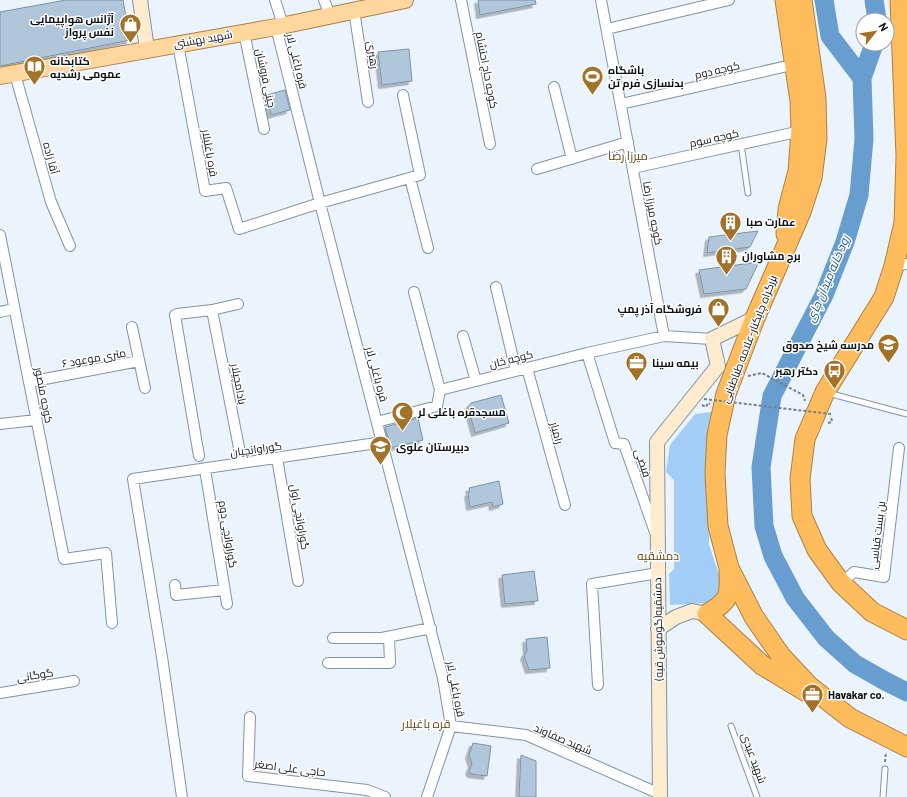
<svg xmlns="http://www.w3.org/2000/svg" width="907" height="797" font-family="Barlow,Cairo,sans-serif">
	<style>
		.green { fill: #a2cdf6 }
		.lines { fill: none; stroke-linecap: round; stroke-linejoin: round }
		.river { stroke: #689ecf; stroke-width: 19 }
		.building { fill: #b0c6db; stroke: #7e92a6; filter: url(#shadow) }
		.lane-casing { stroke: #7f94a7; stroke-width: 7 }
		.street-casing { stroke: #7f94a7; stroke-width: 12 }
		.secondary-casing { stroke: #7f94a7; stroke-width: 16 }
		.primary-casing { stroke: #aa8146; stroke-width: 18 }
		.highway-casing { stroke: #aa8146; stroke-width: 21 }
		.path { stroke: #767e86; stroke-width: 2; stroke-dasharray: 3 2; stroke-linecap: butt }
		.lane { stroke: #fff; stroke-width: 5 }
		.street { stroke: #fff; stroke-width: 10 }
		.secondary { stroke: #ffebce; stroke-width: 14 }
		.primary { stroke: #ffd79e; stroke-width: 16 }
		.highway { stroke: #ffbc5d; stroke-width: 19 }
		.path-bridge { stroke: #767e86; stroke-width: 2; stroke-dasharray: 3 2; stroke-linecap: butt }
		.labels { text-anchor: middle; stroke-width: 3; stroke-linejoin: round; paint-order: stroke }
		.poi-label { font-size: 11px; font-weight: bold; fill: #0b131a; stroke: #fff; text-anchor: start }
		.street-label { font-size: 11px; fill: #0b131a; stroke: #fff }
		.neighbourhood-label { font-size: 12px; fill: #684612; stroke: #fff }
		.water-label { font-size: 12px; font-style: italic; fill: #1c5786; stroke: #fff }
	</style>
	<defs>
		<filter id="shadow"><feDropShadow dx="-3.5" dy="3.5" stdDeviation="0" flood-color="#0004"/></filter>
	</defs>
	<rect width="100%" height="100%" fill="#ebf4fd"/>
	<path class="green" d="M712 412 709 545 723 586 712 603 670 605 669 574 674 569V480L666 472 670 445 695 414Z"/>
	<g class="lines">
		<path class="river" d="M824 0 830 36 862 78 864 139 859 195 845 242 824 295 772 396 761 467 764 526 773 556 795 598 826 638 855 664 885 681 907 692
			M874 0 877 20
			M862 78 874 44"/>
	</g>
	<path class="building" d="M66 0H123L130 40 0 66V12Z
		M478 0H535L536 4 480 15Z
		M409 49 412 81 382 85 378 52Z
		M285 90 290 110 271 115 267 95Z
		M758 231 750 247 707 253 709 237Z
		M759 262 746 289 704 294 699 270Z
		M501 395 509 423 475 433 468 407 471 403Z
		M418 418 423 440 390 448 389 441 385 427Z
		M499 481 503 504 493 507 492 502 470 507 468 493 470 492 469 488Z
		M534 571 538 601 505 604 502 575Z
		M547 637 550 668 529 670 524 656 527 651 526 639Z
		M473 743 491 746 487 776 471 774 469 771 472 764 469 755Z
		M521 755 536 761V797H519Z"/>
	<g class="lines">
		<defs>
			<path id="lane" d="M741 144 748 193
				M828 393 907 414
				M731 726 757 797
				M883 797 885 769"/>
			<path id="street" d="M275 0 283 25
				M324 0 330 15
				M461 0 490 144
				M601 0 664 336
				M354 10 368 102
				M276 27 320 203 443 678 451 726 427 797
				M607 29 729 0
				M244 32 264 129
				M178 44 205 191 226 188 239 229 320 203 420 175 403 95
				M15 74 51 202 70 246
				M554 87 572 159
				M621 104 796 64
				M633 168 801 131
				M537 169 628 142
				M410 178 428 248
				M0 235 64 559 106 553 112 623
				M894 266 907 264
				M496 287 516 371
				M414 292 440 390
				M212 310 242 463
				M0 312 14 309
				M132 327 145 388
				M463 336 476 381
				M587 353 615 443 624 444 655 532
				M527 368 565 505
				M29 382 139 361
				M377 422 437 406 440 390 587 353 664 336 712 339
				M0 424 36 420
				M199 456 175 315 177 314 212 310 238 304
				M277 458 298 581
				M205 469 227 604
				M841 583 854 572 884 577 899 448
				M175 585 176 595 224 590
				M333 638H382L431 628
				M328 663H390L389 637
				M598 685 592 584 658 573
				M0 693 74 681
				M250 717 248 776 367 790 385 797
				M451 726 526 735 660 794
				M182 797 162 657 133 479 383 442"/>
			<path id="secondary" d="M140 0 147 49
				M658 629 676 617 692 611 707 614
				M660 797 657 442 718 366 712 339 755 318"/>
			<path id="primary" d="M0 76 276 27 405 0"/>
			<path id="highway" d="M785 0 800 101 801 131 798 171 788 209 786 234
				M802 0 816 98 817 139 812 178 801 212 755 318 726 394 717 435 715 473 718 526 729 568 754 617 781 656 809 686 850 718 907 747
				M900 0 906 156 904 223 894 266 884 297 825 392 805 439 800 479 802 516 817 550 841 583 872 612 907 630
				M729 571C730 597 730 600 707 614L762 665 805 691"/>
		</defs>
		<use href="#lane" class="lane-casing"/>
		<use href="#street" class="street-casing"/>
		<use href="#secondary" class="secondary-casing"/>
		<use href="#primary" class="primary-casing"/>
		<use href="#highway" class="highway-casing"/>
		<path class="path" d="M748 376 762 373 803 395 805 401
			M702 405 706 407 708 403 710 404
			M828 423 832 422 831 416
			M885 762 886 752"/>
		<use href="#lane" class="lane"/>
		<use href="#street" class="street"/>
		<use href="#secondary" class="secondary"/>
		<use href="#primary" class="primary"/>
		<use href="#highway" class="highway"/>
		<path class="path-bridge" d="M704 399 831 414"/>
	</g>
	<defs>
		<symbol id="shop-pin" viewBox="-11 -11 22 30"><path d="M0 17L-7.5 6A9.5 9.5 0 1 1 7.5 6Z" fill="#a37227" stroke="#fff"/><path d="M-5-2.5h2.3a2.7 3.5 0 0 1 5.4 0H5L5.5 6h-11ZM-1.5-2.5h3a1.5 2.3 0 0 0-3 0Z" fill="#fff"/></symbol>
		<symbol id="library-pin" viewBox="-11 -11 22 30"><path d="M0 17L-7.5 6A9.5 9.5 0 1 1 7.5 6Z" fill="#a37227" stroke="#fff"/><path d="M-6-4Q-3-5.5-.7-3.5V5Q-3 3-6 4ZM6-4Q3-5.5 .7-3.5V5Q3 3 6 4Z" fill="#fff"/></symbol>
		<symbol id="stadium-pin" viewBox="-11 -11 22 30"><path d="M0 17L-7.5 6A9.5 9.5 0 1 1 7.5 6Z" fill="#a37227" stroke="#fff"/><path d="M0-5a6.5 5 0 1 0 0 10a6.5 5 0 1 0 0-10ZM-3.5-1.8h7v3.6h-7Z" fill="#fff"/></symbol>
		<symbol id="building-pin" viewBox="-11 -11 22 30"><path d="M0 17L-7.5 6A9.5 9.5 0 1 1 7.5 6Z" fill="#a37227" stroke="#fff"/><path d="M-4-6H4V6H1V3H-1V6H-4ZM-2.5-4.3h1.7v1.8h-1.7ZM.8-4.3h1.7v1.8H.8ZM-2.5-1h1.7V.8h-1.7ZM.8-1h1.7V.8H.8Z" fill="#fff"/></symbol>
		<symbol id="school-pin" viewBox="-11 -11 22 30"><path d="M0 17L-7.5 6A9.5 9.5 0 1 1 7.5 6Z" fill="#a37227" stroke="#fff"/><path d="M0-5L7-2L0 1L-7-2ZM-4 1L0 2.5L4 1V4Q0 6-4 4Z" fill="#fff"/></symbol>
		<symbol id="office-pin" viewBox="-11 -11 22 30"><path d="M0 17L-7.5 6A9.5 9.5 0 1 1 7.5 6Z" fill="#a37227" stroke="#fff"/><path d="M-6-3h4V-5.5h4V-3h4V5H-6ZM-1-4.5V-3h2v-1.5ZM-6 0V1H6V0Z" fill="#fff"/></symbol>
		<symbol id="bus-pin" viewBox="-11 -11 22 30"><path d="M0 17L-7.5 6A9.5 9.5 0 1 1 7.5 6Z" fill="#a37227" stroke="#fff"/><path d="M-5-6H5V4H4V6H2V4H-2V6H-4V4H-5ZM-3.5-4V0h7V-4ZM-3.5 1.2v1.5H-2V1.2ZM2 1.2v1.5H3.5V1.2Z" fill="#fff"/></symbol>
		<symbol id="mosque-pin" viewBox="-11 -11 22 30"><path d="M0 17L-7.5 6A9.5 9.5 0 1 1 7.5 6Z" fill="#a37227" stroke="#fff"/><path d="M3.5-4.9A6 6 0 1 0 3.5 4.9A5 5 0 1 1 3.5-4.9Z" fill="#fff"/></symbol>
	</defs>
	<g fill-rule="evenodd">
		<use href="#shop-pin" x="118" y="12" width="25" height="34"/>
		<use href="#library-pin" x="22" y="54" width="25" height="34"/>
		<use href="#stadium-pin" x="580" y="64" width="25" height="34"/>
		<use href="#building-pin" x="718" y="210" width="25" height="34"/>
		<use href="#building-pin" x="714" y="244" width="25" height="34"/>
		<use href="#shop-pin" x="706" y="296" width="25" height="34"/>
		<use href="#school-pin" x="876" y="332" width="25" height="34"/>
		<use href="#office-pin" x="624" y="350" width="25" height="34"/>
		<use href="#bus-pin" x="822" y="358" width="25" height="34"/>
		<use href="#mosque-pin" x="390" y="400" width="25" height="34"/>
		<use href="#school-pin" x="368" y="434" width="25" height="34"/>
		<use href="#office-pin" x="800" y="682" width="25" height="34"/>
	</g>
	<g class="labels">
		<g class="poi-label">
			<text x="114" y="23" text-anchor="end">آژانس هواپیمایی<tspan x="114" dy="13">نفس پرواز</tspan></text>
			<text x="50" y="65">کتابخانه<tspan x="50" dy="13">عمومی رشدیه</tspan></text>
			<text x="608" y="74">باشگاه<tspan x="608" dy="13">بدنسازی فرم تن</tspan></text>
			<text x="746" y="226">عمارت صبا</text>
			<text x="742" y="260">برج مشاوران</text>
			<text x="702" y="313" text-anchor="end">فروشگاه آذر پمپ</text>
			<text x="874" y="349" text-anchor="end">مدرسه شیخ صدوق</text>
			<text x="652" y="367">بیمه سینا</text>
			<text x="818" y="375" text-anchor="end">دکتر رهبر</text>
			<text x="418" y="416">مسجدقره باغلی لر</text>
			<text x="396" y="451">دبیرستان علوی</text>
			<text x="828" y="699">Havakar co.</text>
		</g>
		<g class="street-label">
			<text transform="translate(203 39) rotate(-10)" y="4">شهید بهشتى</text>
			<text transform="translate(373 55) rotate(82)" y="4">رهبری</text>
			<text transform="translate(297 61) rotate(76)" y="4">قره باغلی لار</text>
			<text transform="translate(487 70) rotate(79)" y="4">کوچه حاج احتشام</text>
			<text transform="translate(717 70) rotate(-13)" y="4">کوچه دوم</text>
			<text transform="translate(266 78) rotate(78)" y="4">چینی فروشان</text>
			<text transform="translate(714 138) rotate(-12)" y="4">کوچه سوم</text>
			<text transform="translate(210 153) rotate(80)" y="4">قره باغلیلار</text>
			<text transform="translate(51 158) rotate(75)" y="4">آقا زاده</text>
			<text transform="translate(653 213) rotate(79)" y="4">کوچه میرزا رضا</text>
			<text transform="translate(749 339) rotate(-69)" y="4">بزرگراه چایکنار-علامه طباطبایی</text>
			<text transform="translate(94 358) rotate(-10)" y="4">۶ متری موعود</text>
			<text transform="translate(511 359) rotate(-14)" y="4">کوچه خان</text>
			<text transform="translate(377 374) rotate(75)" y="4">قره باغلی لار</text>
			<text transform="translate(239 384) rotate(79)" y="4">بادامچیلار</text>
			<text transform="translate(44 395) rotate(79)" y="4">کوچه منصور</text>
			<text transform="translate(557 433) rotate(75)" y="4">رامیار</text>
			<text transform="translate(256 449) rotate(-8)" y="4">گوراوانچیان</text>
			<text transform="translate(643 463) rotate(71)" y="4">فیضی</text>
			<text transform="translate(300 517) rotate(80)" y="4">گوراوانچی اول</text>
			<text transform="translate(228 534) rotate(81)" y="4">گوراوانچی دوم</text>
			<text transform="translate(877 535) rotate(-83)" y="4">بن بست قیاسی</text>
			<text transform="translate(658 629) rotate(-91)" y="4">دمشقیه(گوموش قیه)</text>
			<text transform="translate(35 675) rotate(-9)" y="4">گوگانی</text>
			<text transform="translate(456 689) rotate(79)" y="4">قره باغلی لار</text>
			<text transform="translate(563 739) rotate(23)" y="4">شهید صفاوند</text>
			<text transform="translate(754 758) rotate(70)" y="4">شهید عیدی</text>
			<text transform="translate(290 768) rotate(7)" y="4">حاجی علی اصغر</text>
		</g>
		<g class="neighbourhood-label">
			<text x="628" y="160">میرزا رضا</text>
			<text x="658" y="560">دمشقیه</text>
			<text x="426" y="728">قره باغیلار</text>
		</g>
		<g class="water-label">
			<text transform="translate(828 279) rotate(-67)" y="4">رود خانه میدان چای</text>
		</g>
	</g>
	<g transform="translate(875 32) rotate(60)"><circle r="19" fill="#ffffff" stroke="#9da1a3"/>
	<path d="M0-3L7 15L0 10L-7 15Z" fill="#a37227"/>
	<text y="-6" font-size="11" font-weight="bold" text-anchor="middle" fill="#0b131a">N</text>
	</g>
</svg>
